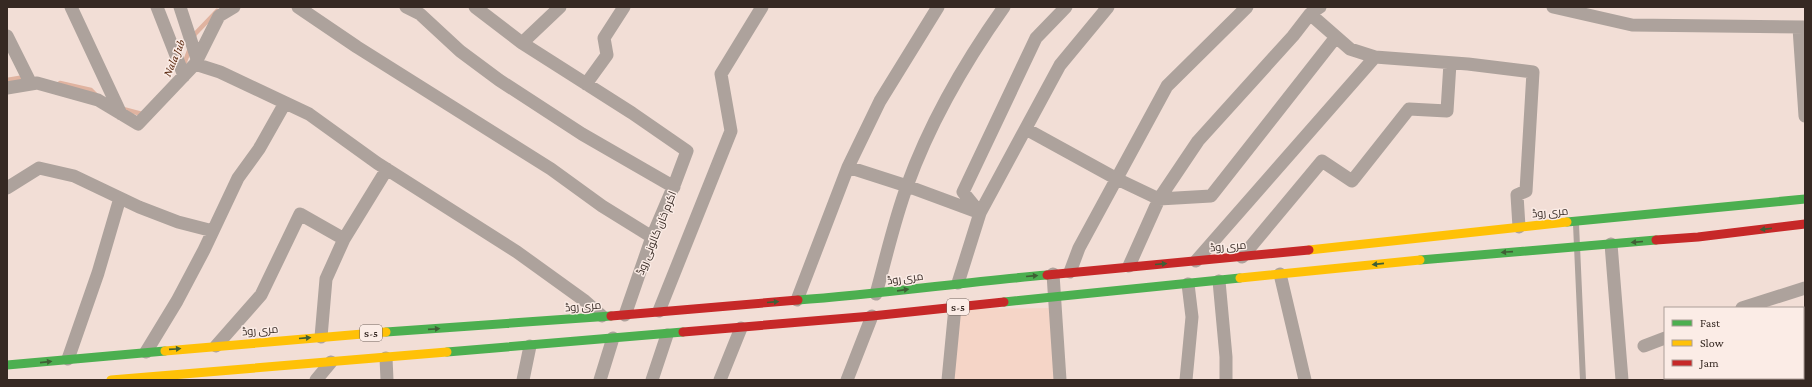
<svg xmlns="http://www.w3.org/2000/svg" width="1812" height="387" font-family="'Crimson Pro',Cairo,serif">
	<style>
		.built { fill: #f5d5c7 }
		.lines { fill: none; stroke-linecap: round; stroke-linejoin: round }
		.stream { stroke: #e0b3a0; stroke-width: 4.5 }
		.lane { stroke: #ada29c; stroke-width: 6 }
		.street { stroke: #ada29c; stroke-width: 13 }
		.fast { stroke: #4caf50; stroke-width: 9 }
		.slow { stroke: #ffc107; stroke-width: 9 }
		.jam { stroke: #c62828; stroke-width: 9 }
		.oneway { fill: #3f5f35 }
		.labels { text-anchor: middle; stroke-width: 3; stroke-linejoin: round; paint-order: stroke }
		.shield { fill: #fbece6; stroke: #71645e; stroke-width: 1 }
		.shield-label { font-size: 10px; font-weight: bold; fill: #362923 }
		.street-label { font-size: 11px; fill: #362923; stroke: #fbece6 }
		.water-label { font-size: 12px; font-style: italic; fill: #58260c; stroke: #fbece6 }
	</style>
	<rect width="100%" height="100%" fill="#f2ded6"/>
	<path class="built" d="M1052 308 1058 380H946L958 309Z"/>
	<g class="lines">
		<path class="stream" d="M193 39 195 34 217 11
			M183 67 190 48
			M7 80 25 77
			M60 83 91 90 96 95
			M123 109 142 114 144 113"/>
		<path class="lane" d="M1576 224 1583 380"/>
		<path class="street" d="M71 7 121 114
			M157 7 184 76
			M180 7 197 59
			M298 7 357 47 551 169 602 206 652 237
			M406 7 420 14 460 51 499 80 582 134 674 187
			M475 7 522 43 632 113 687 151 675 183 652 237 625 315
			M1320 7 1310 14 1350 49 1375 57 1468 64 1533 72 1526 191 1517 195 1519 227
			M1553 7 1632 25 1805 27
			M1799 28 1805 116
			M7 36 31 84
			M522 43 560 7
			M195 64 220 72 309 114 377 163 517 252 585 301 602 316
			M586 84 607 55 604 38 624 7
			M7 88 37 83 98 100 138 124 195 64 219 16 234 7
			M1026 129 1117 179 1159 199 1198 141 1293 36 1310 14
			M848 167 907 186 980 213 1060 65 1108 7
			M7 188 39 168 74 176 139 207 178 222 213 231
			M1611 244 1622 380
			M1242 257 1322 161 1352 181 1409 109 1447 111 1450 63
			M1196 261 1375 57
			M1129 266 1159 199 1211 196 1336 37
			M1070 272 1079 248 1167 86 1247 7
			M1053 274 1060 380
			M1280 274 1305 380
			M1219 281 1226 357V380
			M958 283 980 213 963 192 1036 38 1066 7
			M876 294C886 258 894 221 907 186 930 122 965 62 1004 7
			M797 300 848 167 880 101 938 7
			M1742 308 1805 288
			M659 311 731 131 721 74 762 7
			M321 337 326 279 344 239
			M216 346 261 295 300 214 344 239 387 169
			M1644 346 1665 338
			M146 352 177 301 204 250 238 178 259 149 285 103
			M386 358 387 380
			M68 359 98 273 120 198
			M1803 365H1805
			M316 380 331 362
			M523 380 530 346
			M600 380 613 338
			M652 380 667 335
			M720 380 741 328
			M847 380 872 316
			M948 380 955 307
			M1186 380 1192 317 1188 284
			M1768 380 1773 378"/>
		<path class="fast" d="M1567 222 1805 199
			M1420 260 1656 240
			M798 300C882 294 964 282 1047 275
			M1004 302 1240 278
			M386 332 611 316
			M447 352 683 332
			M7 365 165 351"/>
		<path class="slow" d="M1309 250 1567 222
			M1240 278 1420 260
			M165 351 386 332
			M111 380 447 352"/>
		<path class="jam" d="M1656 240 1698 237 1805 224
			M1047 275 1309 250
			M611 316 798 300
			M683 332 872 316 1004 302"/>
	</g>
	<defs><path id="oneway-solid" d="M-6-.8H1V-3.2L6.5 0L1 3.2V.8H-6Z"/></defs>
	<g class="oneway">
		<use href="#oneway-solid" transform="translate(1766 229) rotate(173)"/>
		<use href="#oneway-solid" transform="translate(1637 242) rotate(175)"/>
		<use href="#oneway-solid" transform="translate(1507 252) rotate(176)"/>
		<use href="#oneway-solid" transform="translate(1161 264) rotate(-5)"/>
		<use href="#oneway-solid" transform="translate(1378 264) rotate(174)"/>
		<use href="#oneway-solid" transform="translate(1032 276) rotate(-5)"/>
		<use href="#oneway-solid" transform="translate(903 290) rotate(-8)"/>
		<use href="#oneway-solid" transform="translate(773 302) rotate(-5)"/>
		<use href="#oneway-solid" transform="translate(434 329) rotate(-4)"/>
		<use href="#oneway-solid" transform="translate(305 338) rotate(-5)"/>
		<use href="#oneway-solid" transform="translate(175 349) rotate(-4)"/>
		<use href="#oneway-solid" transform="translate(46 362) rotate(-6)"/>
	</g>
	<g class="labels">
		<g class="shield">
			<rect x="947" y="299" width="22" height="16" rx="3"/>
			<rect x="360" y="325" width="22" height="16" rx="3"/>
		</g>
		<g class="shield-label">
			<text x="958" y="311">S-5</text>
			<text x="371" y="337">S-5</text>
		</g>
		<g class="street-label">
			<text transform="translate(1550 212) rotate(-5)" y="4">مری روڈ</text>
			<text transform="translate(656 233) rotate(-68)" y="4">اکرم خان کالونی روڈ</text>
			<text transform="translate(1228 246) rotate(-5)" y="4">مری روڈ</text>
			<text transform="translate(905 278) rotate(-8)" y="4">مری روڈ</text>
			<text transform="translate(583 306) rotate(-5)" y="4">مری روڈ</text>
			<text transform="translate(260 330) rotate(-5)" y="4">مری روڈ</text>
		</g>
		<g class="water-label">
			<text transform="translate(174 58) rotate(-67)" y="4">Nala Jub</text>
		</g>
	</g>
	<rect width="1812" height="387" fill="none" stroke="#362923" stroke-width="16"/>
	<rect x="1664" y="307" width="140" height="72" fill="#fbece6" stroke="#ac9e98"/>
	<rect x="1672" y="320" width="20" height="6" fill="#4caf50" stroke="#ac9e98"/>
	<text x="1700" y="327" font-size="12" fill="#362923">Fast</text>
	<rect x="1672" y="340" width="20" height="6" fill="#ffc107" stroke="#ac9e98"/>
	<text x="1700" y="347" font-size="12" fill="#362923">Slow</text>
	<rect x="1672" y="360" width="20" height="6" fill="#c62828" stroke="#ac9e98"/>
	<text x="1700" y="367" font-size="12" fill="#362923">Jam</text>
</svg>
